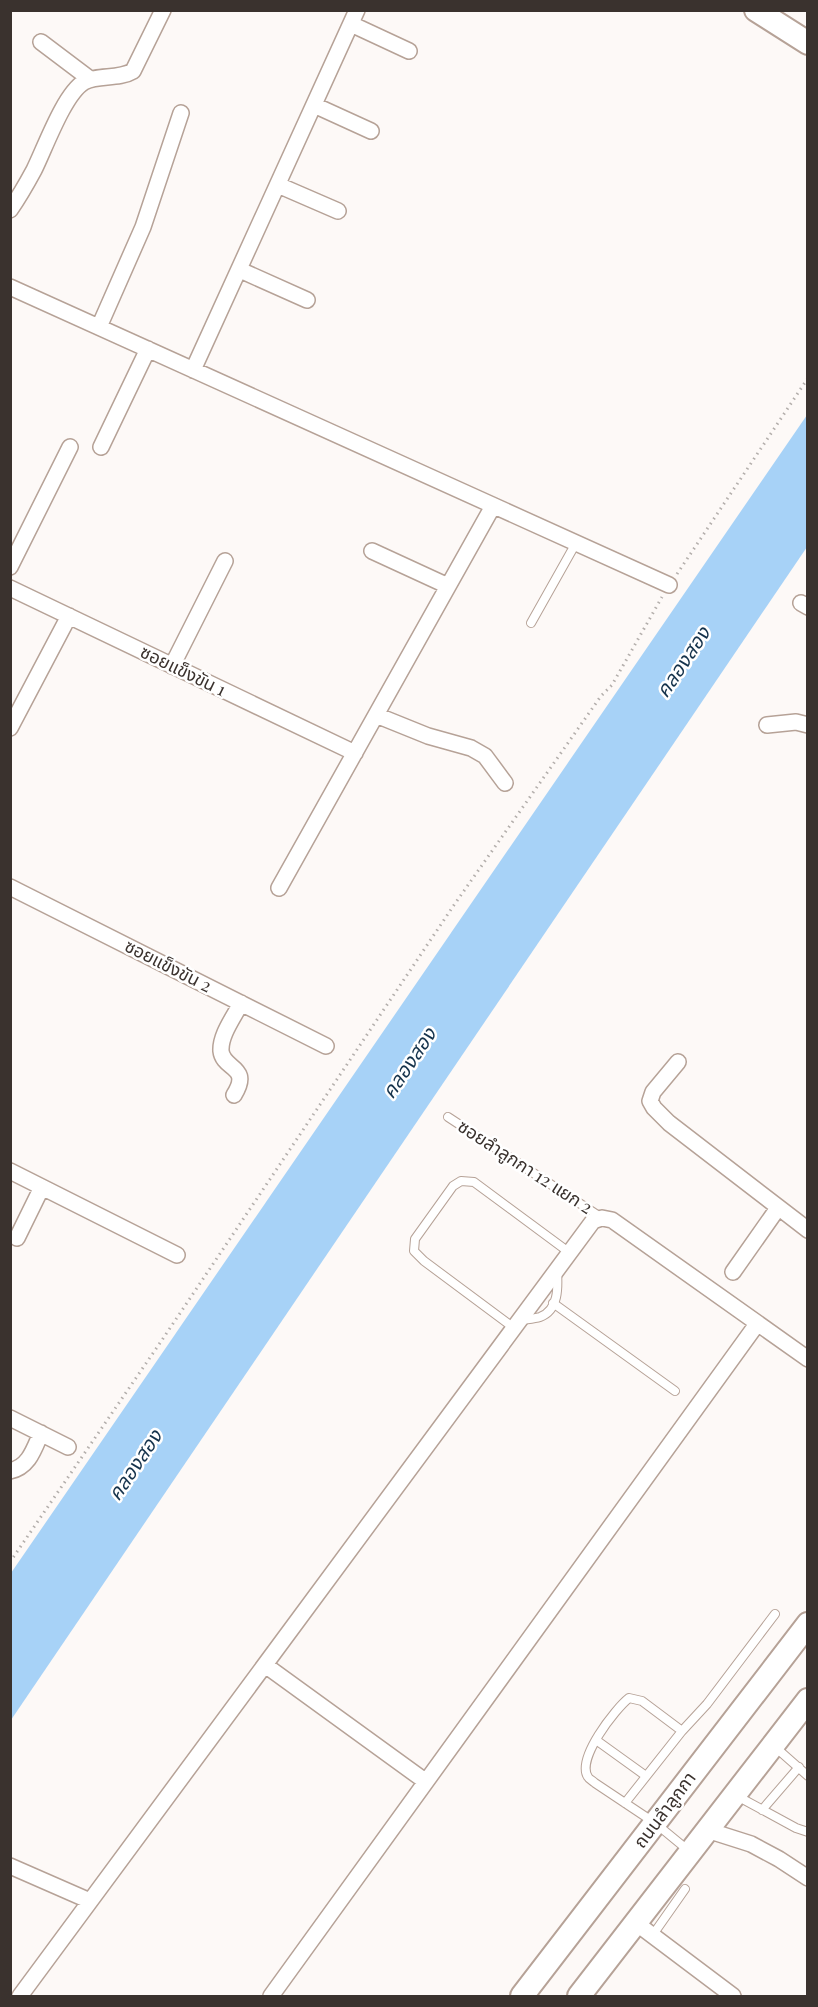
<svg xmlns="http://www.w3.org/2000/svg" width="818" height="2007" font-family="'Playfair Display','Noto Sans Thai',serif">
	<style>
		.water { fill: #a7d2f7 }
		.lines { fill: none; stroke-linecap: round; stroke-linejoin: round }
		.service-casing { stroke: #b6a297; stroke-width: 10 }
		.minor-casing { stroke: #b6a297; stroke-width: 18 }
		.secondary-casing { stroke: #b6a297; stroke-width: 26 }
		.path { stroke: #b3aeab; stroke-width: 3; stroke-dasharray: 1.5 4.5; stroke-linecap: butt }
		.service { stroke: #fff; stroke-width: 8 }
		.minor { stroke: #fff; stroke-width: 15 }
		.secondary { stroke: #fff; stroke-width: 22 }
		.labels { text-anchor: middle; stroke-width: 5; stroke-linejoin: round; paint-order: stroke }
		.street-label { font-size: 18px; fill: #3a322e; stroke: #fff }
		.water-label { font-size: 20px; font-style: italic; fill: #15334c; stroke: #fff }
	</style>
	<rect width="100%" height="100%" fill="#fdf9f7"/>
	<path class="water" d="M807 415V547L11 1720V1573Z"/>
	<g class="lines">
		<defs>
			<path id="service" d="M531 623 576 543
				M448 1117 602 1218
				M553 1303 675 1391
				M521 1320C527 1319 534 1319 540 1317 559 1310 558 1287 557 1271
				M514 1328 424 1261 414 1251 415 1239 453 1186 461 1181 474 1182 570 1253
				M682 1731 707 1704 775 1614
				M596 1740 646 1776
				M774 1746 808 1776
				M737 1796 796 1828 808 1832
				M625 1803 682 1731 642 1701 629 1698C615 1709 576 1759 588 1777 589 1779 593 1781 595 1783L655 1823 689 1851
				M762 1810 799 1767
				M652 1936 685 1889"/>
			<path id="minor" d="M351 24 409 51
				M41 42 90 79
				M314 105 371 131
				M278 185 338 211
				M10 210C19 197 27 183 34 170 45 148 64 94 84 82 98 74 118 80 133 71L163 10
				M240 270 307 300
				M10 287 669 585
				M99 327 143 227 181 113
				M193 370 357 10
				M101 447 148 349
				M372 551 448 586
				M10 567 70 447
				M10 588 355 753
				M801 603 808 607
				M172 666 225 561
				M376 715 428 736 471 748 485 756 505 783
				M767 725 796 722 808 725
				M10 728 69 616
				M10 887 326 1046
				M279 888 493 506
				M678 1062 653 1092 650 1101 654 1108 669 1123 808 1230
				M234 1095C252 1066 223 1070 221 1051 220 1035 234 1017 241 1003
				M10 1171 177 1255
				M17 1238 42 1187
				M733 1272 778 1208
				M10 1418 68 1447
				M10 1471C29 1467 34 1449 41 1433
				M265 1665 425 1781
				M707 1830 751 1844 779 1859 808 1878
				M10 1866 90 1901
				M636 1923 733 1996
				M20 1996 593 1221 602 1218 612 1220 808 1359
				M271 1996 757 1324"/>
			<path id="secondary" d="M756 10 808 43
				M522 1996 808 1624
				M579 1996 808 1700"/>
		</defs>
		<use href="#service" class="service-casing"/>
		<use href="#minor" class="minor-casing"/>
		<use href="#secondary" class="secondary-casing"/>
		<path class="path" d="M677 574 808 378
			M10 1562 162 1340 454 905 601 696 612 685 662 597"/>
		<use href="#service" class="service"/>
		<use href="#minor" class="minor"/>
		<use href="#secondary" class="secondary"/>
	</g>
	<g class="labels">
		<g class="street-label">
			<text transform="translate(183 671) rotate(26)" y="6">ซอยแข็งขัน 1</text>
			<text transform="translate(168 966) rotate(27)" y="6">ซอยแข็งขัน 2</text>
			<text transform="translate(525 1167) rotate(33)" y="6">ซอยลําลูกกา 12 แยก 2</text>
			<text transform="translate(665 1810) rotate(-53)" y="6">ถนนลำลูกกา</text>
		</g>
		<g class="water-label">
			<text transform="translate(683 662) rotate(-56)" y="7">คลองสอง</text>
			<text transform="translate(409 1063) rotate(-56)" y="7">คลองสอง</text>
			<text transform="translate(135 1465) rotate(-56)" y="7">คลองสอง</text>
		</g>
	</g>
	<rect width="818" height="2007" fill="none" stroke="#3a322e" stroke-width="24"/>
</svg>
